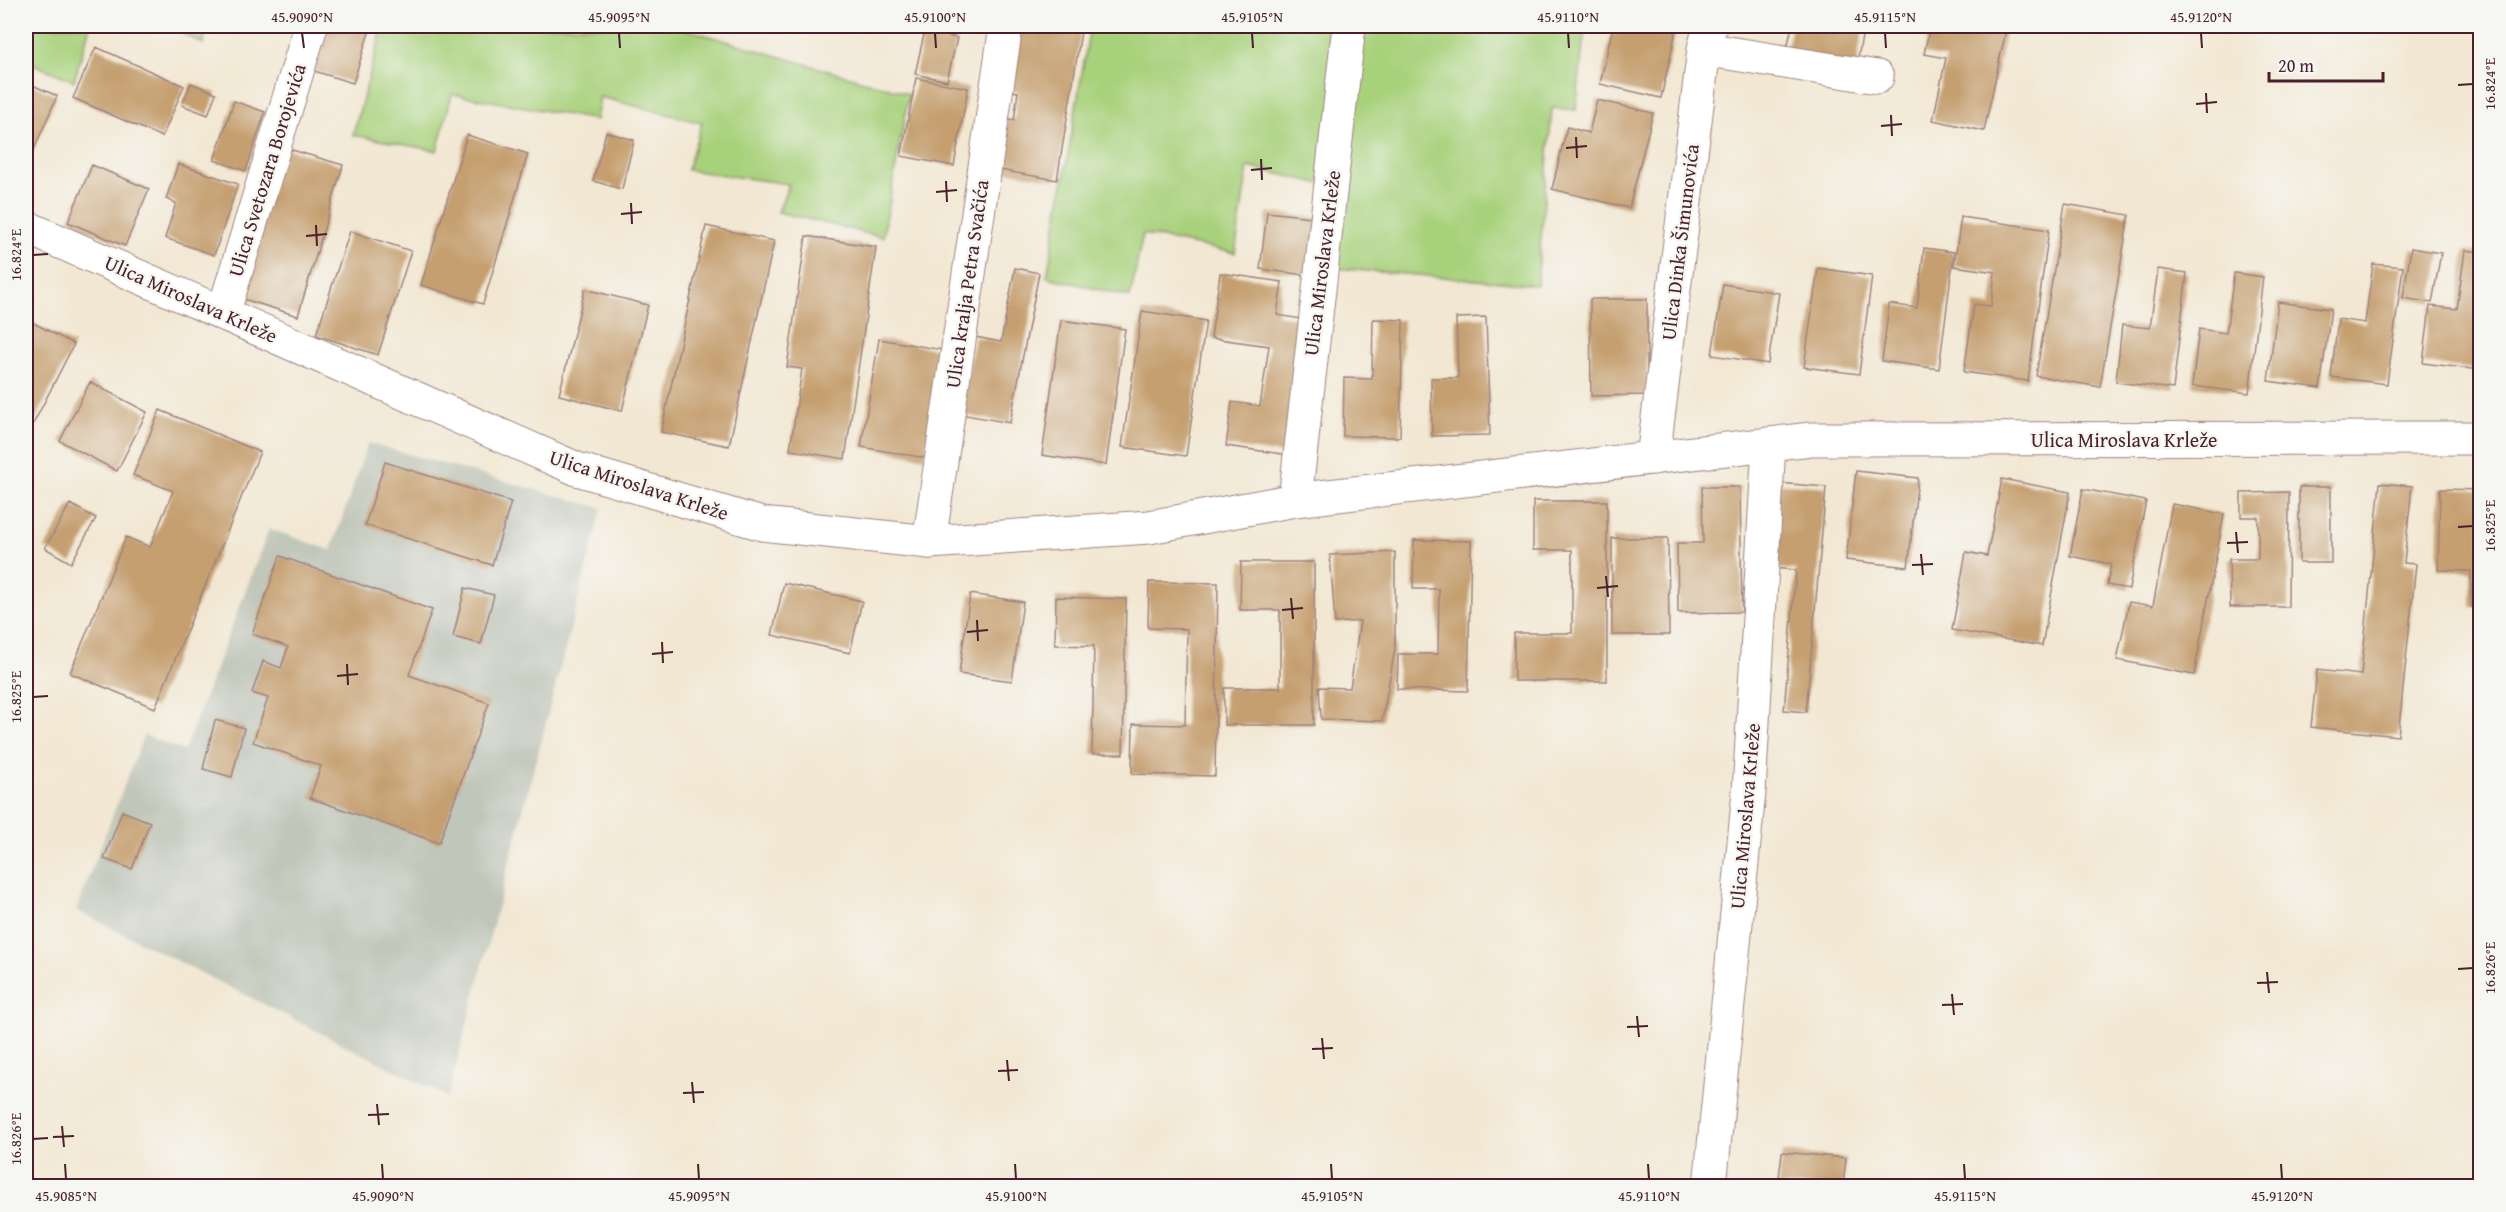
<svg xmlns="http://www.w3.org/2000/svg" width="2506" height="1212" font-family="'Gentium Book Plus',serif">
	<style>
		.industrial { fill: #c1c6ba }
		.green { fill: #a8d17c; stroke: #797854; stroke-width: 1.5 }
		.building { fill: #c59f6f }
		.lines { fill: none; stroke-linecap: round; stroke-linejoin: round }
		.minor-casing { stroke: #9e837e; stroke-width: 35 }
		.major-casing { stroke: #9e837e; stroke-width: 35 }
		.minor { stroke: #fff; stroke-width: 33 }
		.major { stroke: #fff; stroke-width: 33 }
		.ticks { fill: none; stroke: #4a1f2b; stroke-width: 2 }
		.labels { text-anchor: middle; stroke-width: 5; stroke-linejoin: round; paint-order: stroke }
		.street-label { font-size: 20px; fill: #4a1f2b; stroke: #f6f6f2 }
		.neatline { fill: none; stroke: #4a1f2b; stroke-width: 2 }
		.ticks-label { font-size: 15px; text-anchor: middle; fill: #4a1f2b }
	</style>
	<rect width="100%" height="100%" fill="#f6f6f2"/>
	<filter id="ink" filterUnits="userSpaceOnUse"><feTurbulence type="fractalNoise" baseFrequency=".0167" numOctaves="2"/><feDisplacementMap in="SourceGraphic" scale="12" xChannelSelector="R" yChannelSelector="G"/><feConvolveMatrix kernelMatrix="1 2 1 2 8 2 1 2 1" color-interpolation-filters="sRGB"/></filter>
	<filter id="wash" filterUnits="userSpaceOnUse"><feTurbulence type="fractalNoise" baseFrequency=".008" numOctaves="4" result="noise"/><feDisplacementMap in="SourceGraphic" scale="24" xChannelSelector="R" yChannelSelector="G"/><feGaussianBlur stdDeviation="1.35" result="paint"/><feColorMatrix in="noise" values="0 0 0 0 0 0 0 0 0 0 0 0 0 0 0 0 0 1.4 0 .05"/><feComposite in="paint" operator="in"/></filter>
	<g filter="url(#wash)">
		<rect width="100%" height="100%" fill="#f2e7d2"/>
		<path class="industrial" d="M368 443 602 508 448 1097 76 910 144 735 184 751 269 529 331 550Z"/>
		<path class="green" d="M35 26H90L74 81 26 61V42Z
			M168 26H208L203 44Z
			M383 26H685V29L909 94 883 237 778 212 789 184 687 170 702 123 600 97 596 120 452 94 437 151 353 135Z
			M1090 26H1585L1576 110 1552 108 1537 285 1321 267 1331 186 1248 167 1235 253 1143 234 1130 297 1047 277Z"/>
		<g id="blocks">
			<path class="building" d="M328 26H371L353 83 314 71Z
				M1007 26H1082L1057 180 999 170 1007 119 1014 120 1018 92 997 89Z
				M1613 26H1677L1661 98 1600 84Z
				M1792 26H1864L1856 68 1786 53Z
				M1930 26H1987L2006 30 1984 131 1933 120 1946 58 1924 54Z
				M925 30 957 38 947 81 915 74Z
				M96 47 184 86 162 137 73 98Z
				M916 78 968 88 954 166 901 156Z
				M26 82 57 96 26 168Z
				M191 83 216 93 208 115 182 105Z
				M1597 100 1653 113 1629 208 1552 189 1567 127 1589 133Z
				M234 101 265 112 246 171 214 160Z
				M606 132 634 140 622 189 593 181Z
				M467 135 528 154 483 304 421 285Z
				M282 147 343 165 298 316 237 297Z
				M178 164 238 184 214 255 165 238 176 203 166 199Z
				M92 165 149 189 125 246 68 222Z
				M2065 204 2129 215 2100 387 2036 376Z
				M1267 212 1320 218 1313 276 1260 269Z
				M1961 217 2049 230 2028 381 1964 372 1974 304 1991 306 1995 272 1954 266Z
				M706 226 774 241 729 446 661 432Z
				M350 231 411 251 378 355 316 335Z
				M806 236 876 247 845 459 790 450 802 369 787 367Z
				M1924 248 1954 252 1939 369 1882 361 1889 304 1917 308Z
				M2411 248 2441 253 2432 303 2403 298Z
				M2465 250 2480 252V370L2423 363 2430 306 2457 309Z
				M2373 264 2403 267 2387 384 2331 377 2338 319 2365 323Z
				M1015 268 1039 273 1010 423 960 414 975 337 1001 342Z
				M1818 268 1872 276 1859 374 1804 367Z
				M2158 269 2187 273 2173 389 2116 382 2122 325 2150 328Z
				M1220 273 1282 282 1277 315 1308 320 1289 455 1226 446 1232 402 1260 406 1269 346 1211 338Z
				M2234 273 2263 277 2249 393 2192 386 2199 329 2226 333Z
				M1723 284 1779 293 1768 364 1712 355Z
				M585 289 648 305 622 411 559 395Z
				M1590 299H1647V395L1591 396Z
				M2278 302 2331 309 2320 388 2268 381Z
				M1142 311 1206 321 1186 456 1122 447Z
				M1486 317 1490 435 1432 436 1431 378H1458L1456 318Z
				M26 319 74 344 26 438Z
				M1373 319 1403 320 1400 437 1343 436 1344 378 1372 379Z
				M1061 320 1125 329 1106 465 1042 455Z
				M879 339 943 350 925 458 861 447Z
				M90 382 147 412 117 471 60 441Z
				M160 410 260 452 155 708 70 673 126 537 150 547 173 491 133 475Z
				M385 462 511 502 492 565 365 525Z
				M1856 471 1918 478 1908 567 1846 560Z
				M2002 479 2070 492 2042 646 1952 630 1966 552 1987 556Z
				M1778 483 1826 487 1806 712 1784 710 1796 570 1771 568Z
				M2380 483 2412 486 2404 563 2416 564 2398 736 2311 727 2317 670 2361 675Z
				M1702 487H1740L1742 612 1678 613 1677 543H1703Z
				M2299 487H2331V563H2299Z
				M2083 489 2146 501 2129 589 2107 585 2111 564 2070 556Z
				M2440 489 2480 490V607H2471V571L2438 570Z
				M2289 492 2288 607H2230L2229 559H2258V517H2241V493Z
				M1533 501H1607V681H1514V633H1572V550H1533Z
				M70 504 96 518 71 563 45 548Z
				M2172 504 2224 514 2194 675 2117 660 2129 602 2153 606Z
				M1612 538H1668L1669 635H1612Z
				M1414 540 1471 541 1468 691 1397 689 1398 654H1438L1439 589H1413Z
				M1395 552V649L1382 721 1321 719 1319 687 1350 688 1360 621 1335 623 1330 555Z
				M280 556 432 610 409 675 489 703 439 843 310 798 321 766 253 742 268 698 252 693 263 661 281 668 288 647 252 634Z
				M1241 562H1314V725H1224V688H1280V610H1240Z
				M1149 582 1218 583 1215 776 1132 774 1133 724 1185 725 1187 629 1148 628Z
				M784 583 862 601 850 653 772 635Z
				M465 588 494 595 481 644 453 637Z
				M970 594 1023 602 1012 681 959 674Z
				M1056 597 1126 599 1123 754H1092L1094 646 1055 645Z
				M215 720 244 728 232 777 203 769Z
				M122 811 150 822 132 869 104 859Z
				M1782 1152 1846 1158 1843 1186H1778Z"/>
		</g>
	</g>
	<g filter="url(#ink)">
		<use href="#blocks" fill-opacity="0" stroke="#9e837e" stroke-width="1.5"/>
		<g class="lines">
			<defs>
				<path id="minor" d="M1704 49 1877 77
					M223 314 311 26
					M1653 458 1704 49 1710 26
					M1295 500 1349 26
					M929 542 1006 26
					M1710 1186 1749 792 1769 444"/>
				<path id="major" d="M26 227 577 469 762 524 929 542 1149 527 1295 500 1811 439 2480 438"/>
			</defs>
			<use href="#minor" class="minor-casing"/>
			<use href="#major" class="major-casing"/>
			<use href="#minor" class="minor"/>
			<use href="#major" class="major"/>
		</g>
	</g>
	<path class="ticks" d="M302 33 304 48M619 33 620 48M935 33 936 48M1252 33 1253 48M1568 33 1569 48M1885 33 1886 48M2201 33 2202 48M2458 85 2473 84M2206 93 2207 113M2196 104 2217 102M1891 115 1892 136M1881 126 1902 124M1576 137 1577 158M1566 148 1587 146M1261 159 1262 180M1251 170 1272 168M946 181 947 202M936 192 957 190M631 203 632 224M621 214 642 212M316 225 317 246M306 236 327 234M33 255 48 254M2458 527 2473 526M2236 532 2238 553M2227 543 2248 542M1921 554 1923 575M1912 565 1933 564M1606 576 1608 597M1597 588 1618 586M1291 598 1293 619M1282 610 1303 608M977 620 978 641M967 632 988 630M662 642 663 663M652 654 673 652M347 664 348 685M337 676 358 674M33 697 48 696M2458 969 2473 968M2267 972 2269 993M2257 983 2278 982M1952 994 1954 1015M1942 1005 1963 1004M1637 1016 1639 1037M1627 1027 1648 1026M1322 1038 1324 1059M1312 1049 1333 1048M1007 1060 1009 1081M998 1071 1018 1070M692 1082 694 1103M683 1093 704 1092M377 1104 379 1125M368 1115 389 1114M62 1126 64 1147M53 1137 74 1136M33 1139 48 1138M65 1164 66 1179M382 1164 383 1179M698 1164 699 1179M1015 1164 1016 1179M1331 1164 1332 1179M1648 1164 1649 1179M1964 1164 1965 1179M2281 1164 2282 1179"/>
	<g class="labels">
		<g class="street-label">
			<text transform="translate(267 170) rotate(-73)" y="7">Ulica Svetozara Borojevića</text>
			<text transform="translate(1680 242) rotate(-83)" y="7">Ulica Dinka Šimunovića</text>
			<text transform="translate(1322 263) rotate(-83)" y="7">Ulica Miroslava Krleže</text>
			<text transform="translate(967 284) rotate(-82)" y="7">Ulica kralja Petra Svačića</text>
			<text transform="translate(191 299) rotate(24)" y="7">Ulica Miroslava Krleže</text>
			<text x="2124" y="447">Ulica Miroslava Krleže</text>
			<text transform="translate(639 485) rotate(18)" y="7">Ulica Miroslava Krleže</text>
			<text transform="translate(1745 816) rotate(-85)" y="7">Ulica Miroslava Krleže</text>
		</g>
	</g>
	<rect width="2506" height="1212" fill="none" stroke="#f6f6f2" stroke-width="66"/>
	<path d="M2269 72v9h114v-9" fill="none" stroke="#4a1f2b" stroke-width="3"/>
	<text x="2278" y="72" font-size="18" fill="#4a1f2b" stroke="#f6f6f2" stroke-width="4.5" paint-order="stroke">20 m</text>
	<rect x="33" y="33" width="2440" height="1146" class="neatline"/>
	<g class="ticks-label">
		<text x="302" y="22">45.9090°N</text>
		<text x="619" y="22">45.9095°N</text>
		<text x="935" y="22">45.9100°N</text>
		<text x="1252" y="22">45.9105°N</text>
		<text x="1568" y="22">45.9110°N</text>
		<text x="1885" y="22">45.9115°N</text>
		<text x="2201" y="22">45.9120°N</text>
		<text transform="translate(2490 84) rotate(-90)" y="5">16.824°E</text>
		<text transform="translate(16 255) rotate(-90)" y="5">16.824°E</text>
		<text transform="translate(2490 526) rotate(-90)" y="5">16.825°E</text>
		<text transform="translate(16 697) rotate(-90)" y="5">16.825°E</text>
		<text transform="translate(2490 968) rotate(-90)" y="5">16.826°E</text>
		<text transform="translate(16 1139) rotate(-90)" y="5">16.826°E</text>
		<text x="66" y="1201">45.9085°N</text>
		<text x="383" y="1201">45.9090°N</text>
		<text x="699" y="1201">45.9095°N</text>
		<text x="1016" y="1201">45.9100°N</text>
		<text x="1332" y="1201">45.9105°N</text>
		<text x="1649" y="1201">45.9110°N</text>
		<text x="1965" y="1201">45.9115°N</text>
		<text x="2282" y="1201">45.9120°N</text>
	</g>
</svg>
